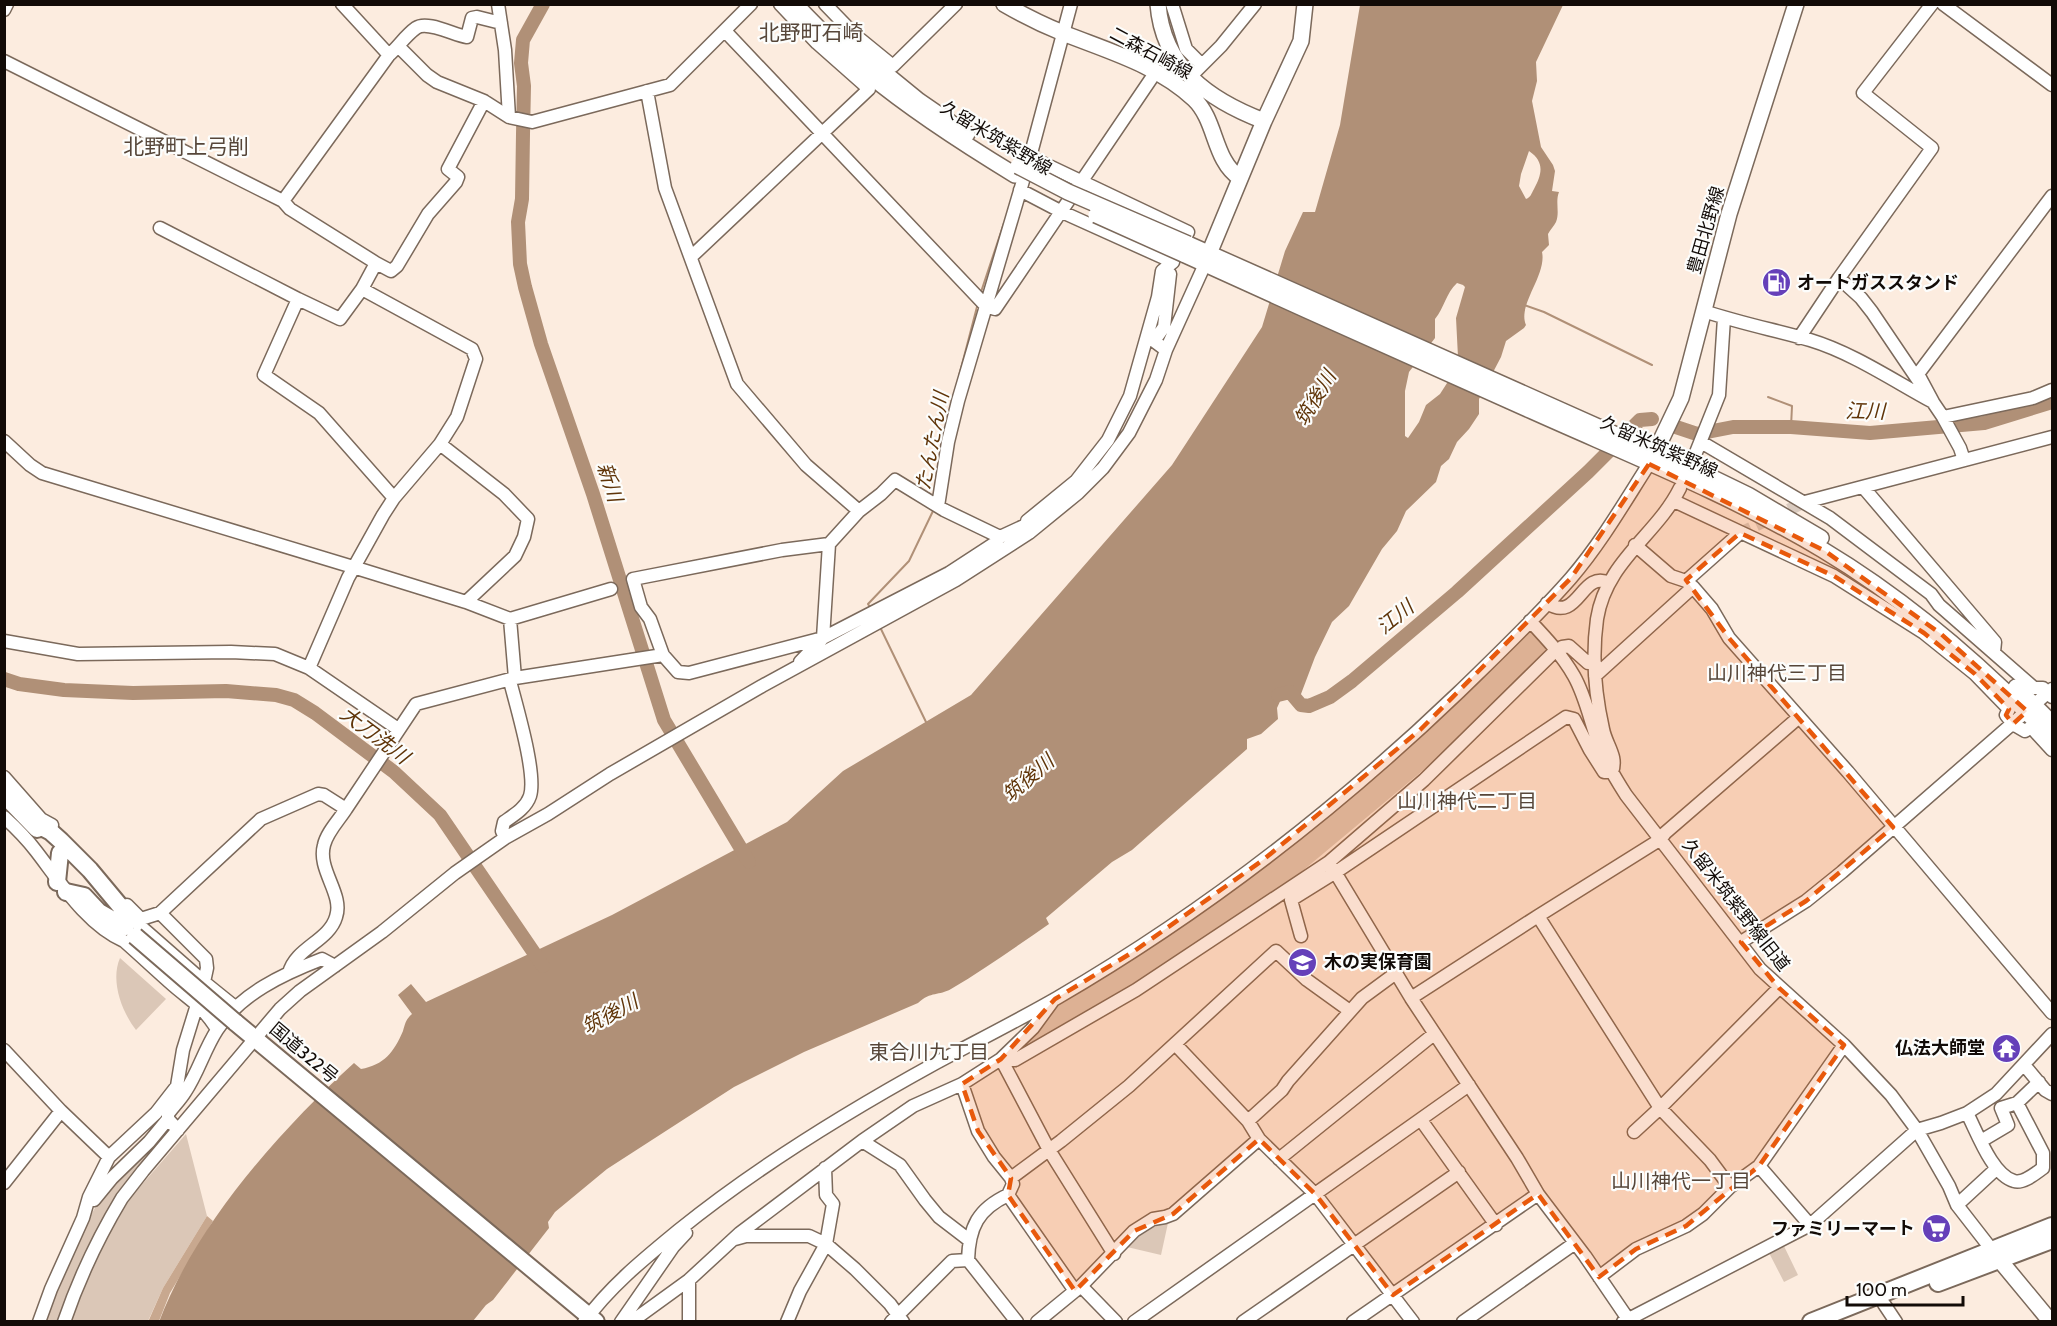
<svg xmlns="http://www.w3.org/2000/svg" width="2057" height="1326" font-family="Cabin,'Noto Sans JP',sans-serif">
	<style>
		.green { fill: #dbc7b7 }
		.forest { fill: #c8a88f }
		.water { fill: #b09077; fill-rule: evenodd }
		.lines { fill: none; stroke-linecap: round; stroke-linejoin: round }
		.stream { stroke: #b09077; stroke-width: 2 }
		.river { stroke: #b09077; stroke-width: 14 }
		.minor-tunnel { stroke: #d9cabf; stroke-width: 12; stroke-dasharray: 12 6; stroke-linecap: butt }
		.minor-casing { stroke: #7b695b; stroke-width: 15 }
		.major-casing { stroke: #7b695b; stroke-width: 18 }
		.highway-casing { stroke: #7b695b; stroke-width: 20 }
		.minor { stroke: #fff; stroke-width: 12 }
		.major { stroke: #fff; stroke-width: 15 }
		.highway { stroke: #fff; stroke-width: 16 }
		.major-bridge-casing { stroke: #7b695b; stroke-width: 18; stroke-linecap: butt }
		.highway-bridge-casing { stroke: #7b695b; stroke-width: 20; stroke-linecap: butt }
		.major-bridge { stroke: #fff; stroke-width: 15 }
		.highway-bridge { stroke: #fff; stroke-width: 16 }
		.marked { fill: #e8590c; fill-opacity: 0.2; stroke: #e8590c; stroke-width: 4.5; stroke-dasharray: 12 8; stroke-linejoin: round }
		.labels { text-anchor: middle; stroke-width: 4.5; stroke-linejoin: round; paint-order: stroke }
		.street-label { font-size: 18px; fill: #120b07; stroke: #fcfdfc }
		.poi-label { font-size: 18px; font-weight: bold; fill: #120b07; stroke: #fcfdfc; text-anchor: start }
		.water-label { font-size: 20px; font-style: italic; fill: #603509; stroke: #fcfdfc }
		.neighbourhood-label { font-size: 20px; fill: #564639; stroke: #fcfdfc }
		.quarter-label { font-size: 21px; fill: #564639; stroke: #fcfdfc }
	</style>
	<rect width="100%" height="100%" fill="#fcecdf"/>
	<path class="green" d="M1525 631 1533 634 1550 650 1433 762 1276 893 1140 985 1015 1056H1008L1056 1000 1230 890Z
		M120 958 166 999 136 1030C122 1012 110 981 120 958Z
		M164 1130 168 1133 119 1194 89 1246 58 1321 44 1322 77 1239 106 1189Z
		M186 1134 207 1216 163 1288 148 1321 70 1322 100 1250 131 1197Z
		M1168 1223 1161 1255 1127 1247C1142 1233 1147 1227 1168 1223Z
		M1782 1242 1798 1275 1784 1282 1767 1249Z"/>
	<path class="forest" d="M207 1216 213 1221 170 1293 159 1321 148 1322 163 1288Z"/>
	<path class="water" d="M1360 5H1563L1536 62 1537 81 1532 101 1541 147 1553 165 1555 171 1552 191 1559 192C1555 202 1560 212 1556 222 1554 226 1550 230 1548 234L1549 245 1542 252C1547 275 1517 305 1526 325L1524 328 1506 341 1501 357 1479 399V414L1469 429 1457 442 1449 459 1441 466 1436 482 1406 511 1397 531 1382 549 1349 606 1332 622 1315 657 1301 694 1282 697 1277 708 1278 719 1261 734 1247 739V749L1132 850 1112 862 1046 918 1049 924C1017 946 985 969 951 989 939 996 931 991 918 1003L804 1052 734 1087 607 1169 555 1212 548 1222 549 1228 493 1300 486 1305 473 1321 159 1322C195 1226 279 1131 354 1063L361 1069C384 1065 394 1052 403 1031 405 1024 406 1019 412 1014L398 995 411 984 426 1002 612 915 787 822 843 771 971 695 1172 465 1262 327 1285 251 1303 212H1315L1340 125ZM1529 151C1545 162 1542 174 1534 189 1531 194 1531 197 1526 199L1519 186 1521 174ZM1457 283 1463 285 1465 287 1456 318 1458 357 1449 380 1440 394 1426 405 1419 422 1408 438 1405 436V391L1409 372 1435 338V319C1444 308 1446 293 1457 283Z"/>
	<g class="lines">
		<path class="stream" d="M980 295 1004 223
			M1524 305 1544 312 1652 365
			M959 376 978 303
			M1768 397 1792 406 1791 427
			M933 499 940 457
			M871 609 868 604 909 561 933 511V508
			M880 627 926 722"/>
		<path class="river" d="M543 4 523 40 521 63 524 86 523 134 522 199 518 222 520 264 525 287 541 344 593 494 664 720 749 862
			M1676 427 1697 434 1733 427H1791L1870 433 1984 423 2052 402
			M4 679 19 684 64 690 133 693 226 691 276 695 294 700 315 713 394 772 440 815 543 966
			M1278 695 1290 692 1301 705 1309 706 1330 697 1352 681 1457 592 1588 472 1640 420 1652 419"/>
		<path class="minor-tunnel" d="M1740 533 1805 502"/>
		<defs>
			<path id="minor" d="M342 4 389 55
				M498 4 505 50 509 117
				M825 4 855 35 893 66 956 4
				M1172 4 1186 49 1202 65
				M1943 4 2052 85
				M4 10 7 4
				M725 31 986 306 995 309 1155 73
				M399 47 427 75 437 82 484 101 509 117 532 122 670 85 751 4
				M4 61 283 201 290 209 376 263 362 289 340 319 298 299 160 228
				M1194 73 1221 46 1255 4
				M647 91 665 188 737 384 806 465 859 511
				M1030 157 1188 232 1179 249
				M1020 190 1062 212 1173 262 1162 271 1158 297 1130 396 1108 440 1076 481 1027 521
				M283 201 389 55C398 47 406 35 416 28 427 20 454 35 467 37L472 18 477 17 501 23
				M692 256 869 89 817 43 780 4
				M376 263 391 271 397 266 428 214 456 182 458 177 448 169 484 101
				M1839 278 1861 298 1872 312 1943 417 1960 448 1964 460
				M298 299 264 375 319 413 394 498
				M1704 311C1739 323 1775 330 1810 340 1853 353 1894 381 1933 402
				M1799 338 1839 278 1932 148 1863 93 1932 4
				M1166 350 1154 341 1164 327 1170 274
				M1933 402 1918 374 2052 196
				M1943 417 2033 398 2052 390
				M4 441 30 465 42 473 353 567 466 602 510 619 611 589
				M1701 442 1830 518 1931 594 1939 605 2034 688H2043L2052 697
				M440 444 504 494 528 519 524 537 515 556 466 602
				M1693 460 1719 395 1724 318
				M1863 487 1995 642 1994 652
				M1674 501 1834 576 1924 633 1975 674 2009 709 2006 715 2013 724 2025 731 2031 727 2052 750
				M1805 502 2052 437
				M938 506 948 442 958 401 1030 157 1071 4
				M829 544 823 638 689 673 678 672 663 655 650 619 641 607 633 579 782 550 829 544 859 511 881 494 895 480 944 510 1000 537 1039 519
				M1635 545 1671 576 1686 581 1693 587 1712 609 1729 638 1848 772 2052 1013
				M1686 581 1740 533
				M1547 603C1579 624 1581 569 1609 583
				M510 619 515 678
				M1530 621C1546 638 1562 655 1574 676 1587 699 1591 726 1601 750 1608 766 1617 781 1626 795L1760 969 1844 1045 1891 1095 1917 1130 1949 1186 1957 1205 1992 1250
				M4 641 78 654 231 652 275 654 309 668 398 729
				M1562 647 1569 646 1588 663H1595
				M800 662 823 638 949 573 995 543 1000 537
				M309 668 348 578 383 515 394 498 440 444 457 417 476 359 472 349 362 289
				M1595 676 1693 587
				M4 777 41 819 52 825
				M4 817C16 828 27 839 36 851 60 882 87 925 124 941 141 956 157 971 174 986 194 1003 202 1006 217 1029
				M505 838 502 831 504 822C514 815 526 808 530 796 537 774 516 705 510 681
				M1329 862 1424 780 1552 654
				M160 913 206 959 207 968 204 982 235 1007
				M1538 916 1660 1108 1710 1160 1730 1187
				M141 919 160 913 261 819 318 794 324 795 346 809 416 704 515 678 663 655
				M1301 936 1291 900 1336 872 1566 717 1574 719 1590 750 1604 772H1612C1618 756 1606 745 1603 729 1595 694 1592 655 1597 619 1606 561 1657 535 1680 488
				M1741 942 1806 901 1842 872 2052 689
				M289 973C295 948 329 941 336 917 344 894 317 870 324 845 327 832 339 820 346 809
				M1411 998 1538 916 1661 839 1665 833 1798 718
				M1175 1044 1248 1121 1259 1139 1316 1195 1413 1322
				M4 1050 61 1111 109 1157
				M1001 1059 1015 1060 1136 990 1329 862 1411 998 1517 1158 1538 1194
				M1001 1059 1049 1150 1114 1254
				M2025 1066 2045 1090 2052 1094
				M962 1084 978 1131 994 1157 1011 1178 1013 1184 1008 1195C978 1209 969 1227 968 1260L1017 1322
				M2017 1103 2039 1082
				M1967 1113C1977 1132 1992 1175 2014 1181 2023 1184 2036 1173 2043 1168V1153L2017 1103 2001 1108 2008 1125 1981 1141
				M1421 1120 1496 1225
				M1248 1121 1282 1090 1288 1081 1362 998 1396 973
				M178 1130 168 1119V1114C173 1107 180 1100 185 1092 198 1073 204 1050 217 1030 240 994 283 974 322 959L335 966
				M1634 1132 1660 1108 1779 988
				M862 1141 913 1106 962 1084 1001 1059 1033 1028 1052 1002
				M1279 1159 1434 1034
				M1759 1166 1810 1225
				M1011 1178 1061 1141 1129 1086 1276 951 1307 980 1350 1011
				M4 1183 61 1111
				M1008 1195 1075 1291
				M94 1200 112 1178 149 1142 168 1119
				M1957 1205 1996 1169
				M735 1239 746 1236H809L826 1244 855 1269 890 1304 903 1322
				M1599 1277 1636 1249 1686 1226 1703 1214 1730 1187 1759 1166 1844 1045
				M1081 1286 1116 1322
				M1884 1304 1896 1322
				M39 1322 51 1289 83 1218 89 1197 109 1157 156 1113 177 1086 183 1050 204 982 139 925 141 919 127 905
				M64 1322C79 1278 98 1238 122 1198L143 1171 280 1009 300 991 382 932 455 873 505 838 548 814 610 774 762 686 956 580 1029 533 1078 493 1103 468 1129 433 1156 380 1166 350 1205 264
				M584 1322C610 1286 645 1258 679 1230 758 1166 845 1113 934 1064 975 1042 1017 1021 1057 998 1203 913 1337 809 1459 692 1497 655 1536 618 1571 578 1601 543 1624 503 1649 464
				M621 1322 673 1247 686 1233
				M631 1322 689 1280 740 1233 862 1141 900 1165 925 1200 939 1217 969 1240
				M689 1322V1280
				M787 1322 800 1291 826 1244 833 1204 826 1195 825 1168
				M891 1322 952 1261 968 1260
				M1037 1322 1081 1286 1134 1231 1153 1219 1165 1217 1173 1214 1259 1139
				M1134 1322 1469 1085
				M1243 1322 1459 1172
				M1353 1322 1538 1194 1585 1256 1630 1322
				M1463 1322 1575 1243
				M1623 1322 1810 1225 1917 1130 1941 1123 1967 1113 1996 1094 2052 1034"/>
			<path id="major" d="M795 4C818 28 842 53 868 74 914 112 964 144 1015 175
				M1004 4C1023 15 1043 25 1063 33 1108 51 1158 65 1194 99 1217 121 1213 160 1240 178
				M1158 4C1163 68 1209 100 1264 121
				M848 43 919 101 967 134
				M1188 244 1715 479 1748 495 1821 538
				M1183 254C1299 307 1416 359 1532 411 1630 455 1731 495 1823 550 1908 601 1984 667 2052 738
				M1206 261 1264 121 1301 41 1305 4
				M1651 461 1681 398 1729 214 1796 4
				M2016 687 2052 723
				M1993 1252 2051 1322"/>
			<path id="highway" d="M4 795 37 829
				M30 821 51 832 61 841 90 870 130 918 125 927 99 912 84 896 66 892
				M57 882 60 853
				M235 1022 596 1322
				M1938 1283 2052 1240
				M1811 1322 2052 1226"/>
		</defs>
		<use href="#minor" class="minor-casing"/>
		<use href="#major" class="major-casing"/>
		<use href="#highway" class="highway-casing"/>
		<use href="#minor" class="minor"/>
		<use href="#major" class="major"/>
		<use href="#highway" class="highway"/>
		<defs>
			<path id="major-bridge" d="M1018 166 1068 192 1188 244
				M1096 215 1183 254"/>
			<path id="highway-bridge" d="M135 936 235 1022"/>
		</defs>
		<use href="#major-bridge" class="major-bridge-casing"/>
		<use href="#highway-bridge" class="highway-bridge-casing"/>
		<use href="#major-bridge" class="major-bridge"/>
		<use href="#highway-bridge" class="highway-bridge"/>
	</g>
	<path class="marked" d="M1649 464 1825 551 1941 634 2027 711 2013 724 2006 715 2009 709 1975 674 1924 633 1834 576 1740 533 1686 580 1729 638 1893 827 1806 901 1741 942 1779 988 1844 1045 1759 1166 1686 1226 1636 1249 1599 1277 1538 1194 1393 1295 1316 1195 1259 1139 1173 1214 1134 1231 1075 1291 1008 1195 1011 1178 978 1131 962 1084 1001 1059 1055 999 1133 952 1263 860 1420 730 1571 578Z"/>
	<defs>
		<symbol id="fuel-disc" viewBox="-11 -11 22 22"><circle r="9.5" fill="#6540b9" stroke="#fcfdfc"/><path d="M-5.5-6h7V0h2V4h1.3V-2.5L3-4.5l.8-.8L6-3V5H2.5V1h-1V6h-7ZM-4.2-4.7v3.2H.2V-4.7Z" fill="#fff"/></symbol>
		<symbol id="school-disc" viewBox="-11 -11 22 22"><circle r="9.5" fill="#6540b9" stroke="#fcfdfc"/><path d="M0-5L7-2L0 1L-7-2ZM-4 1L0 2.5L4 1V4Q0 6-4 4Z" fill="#fff"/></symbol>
		<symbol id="temple-disc" viewBox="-11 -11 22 22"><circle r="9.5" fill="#6540b9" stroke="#fcfdfc"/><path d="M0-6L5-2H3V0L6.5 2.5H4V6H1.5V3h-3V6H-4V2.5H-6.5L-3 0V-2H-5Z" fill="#fff"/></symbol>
		<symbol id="supermarket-disc" viewBox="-11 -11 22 22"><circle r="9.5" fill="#6540b9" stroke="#fcfdfc"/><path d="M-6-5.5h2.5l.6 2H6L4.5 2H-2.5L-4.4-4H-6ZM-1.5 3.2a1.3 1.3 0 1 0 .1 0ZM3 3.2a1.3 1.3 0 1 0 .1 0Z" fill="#fff"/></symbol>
	</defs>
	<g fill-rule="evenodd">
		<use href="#fuel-disc" x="1760" y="266" width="33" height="33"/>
		<use href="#school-disc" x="1286" y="946" width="33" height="33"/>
		<use href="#temple-disc" x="1990" y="1032" width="33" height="33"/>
		<use href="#supermarket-disc" x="1920" y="1212" width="33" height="33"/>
	</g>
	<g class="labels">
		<g class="street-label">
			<text transform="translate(1151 53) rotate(28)" y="6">二森石崎線</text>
			<text transform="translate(996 138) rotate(31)" y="6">久留米筑紫野線</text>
			<text transform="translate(1706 230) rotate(-74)" y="6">豊田北野線</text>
			<text transform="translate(1659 447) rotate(24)" y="6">久留米筑紫野線</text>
			<text transform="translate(1736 905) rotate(52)" y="6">久留米筑紫野線旧道</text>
			<text transform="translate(304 1053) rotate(40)" y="6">国道322号</text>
		</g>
		<g class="poi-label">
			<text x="1797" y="289">オートガススタンド</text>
			<text x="1324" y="968">木の実保育園</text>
			<text x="1985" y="1054" text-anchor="end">仏法大師堂</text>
			<text x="1915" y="1235" text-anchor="end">ファミリーマート</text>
		</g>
		<g class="water-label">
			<text transform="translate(1315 398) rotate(-59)" y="7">筑後川</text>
			<text transform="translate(1865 411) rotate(1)" y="7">江川</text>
			<text transform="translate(932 441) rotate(-79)" y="7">たんたん川</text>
			<text transform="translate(610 482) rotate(72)" y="7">新川</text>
			<text transform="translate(1395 617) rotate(-39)" y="7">江川</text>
			<text transform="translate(375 735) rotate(37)" y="7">大刀洗川</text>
			<text transform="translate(1028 778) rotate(-41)" y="7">筑後川</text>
			<text transform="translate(610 1014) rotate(-28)" y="7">筑後川</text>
		</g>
		<g class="neighbourhood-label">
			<text x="1777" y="680">山川神代三丁目</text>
			<text x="1467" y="808">山川神代二丁目</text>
			<text x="929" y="1059">東合川九丁目</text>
			<text x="1681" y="1188">山川神代一丁目</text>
		</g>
		<g class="quarter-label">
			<text x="811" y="40">北野町石崎</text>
			<text x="186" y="154">北野町上弓削</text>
		</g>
	</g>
	<rect width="2057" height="1326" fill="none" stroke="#120b07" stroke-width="12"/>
	<path d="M1847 1296v9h116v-9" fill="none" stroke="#120b07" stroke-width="3"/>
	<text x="1856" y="1296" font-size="18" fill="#120b07" stroke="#fcfdfc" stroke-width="4.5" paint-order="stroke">100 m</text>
</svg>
